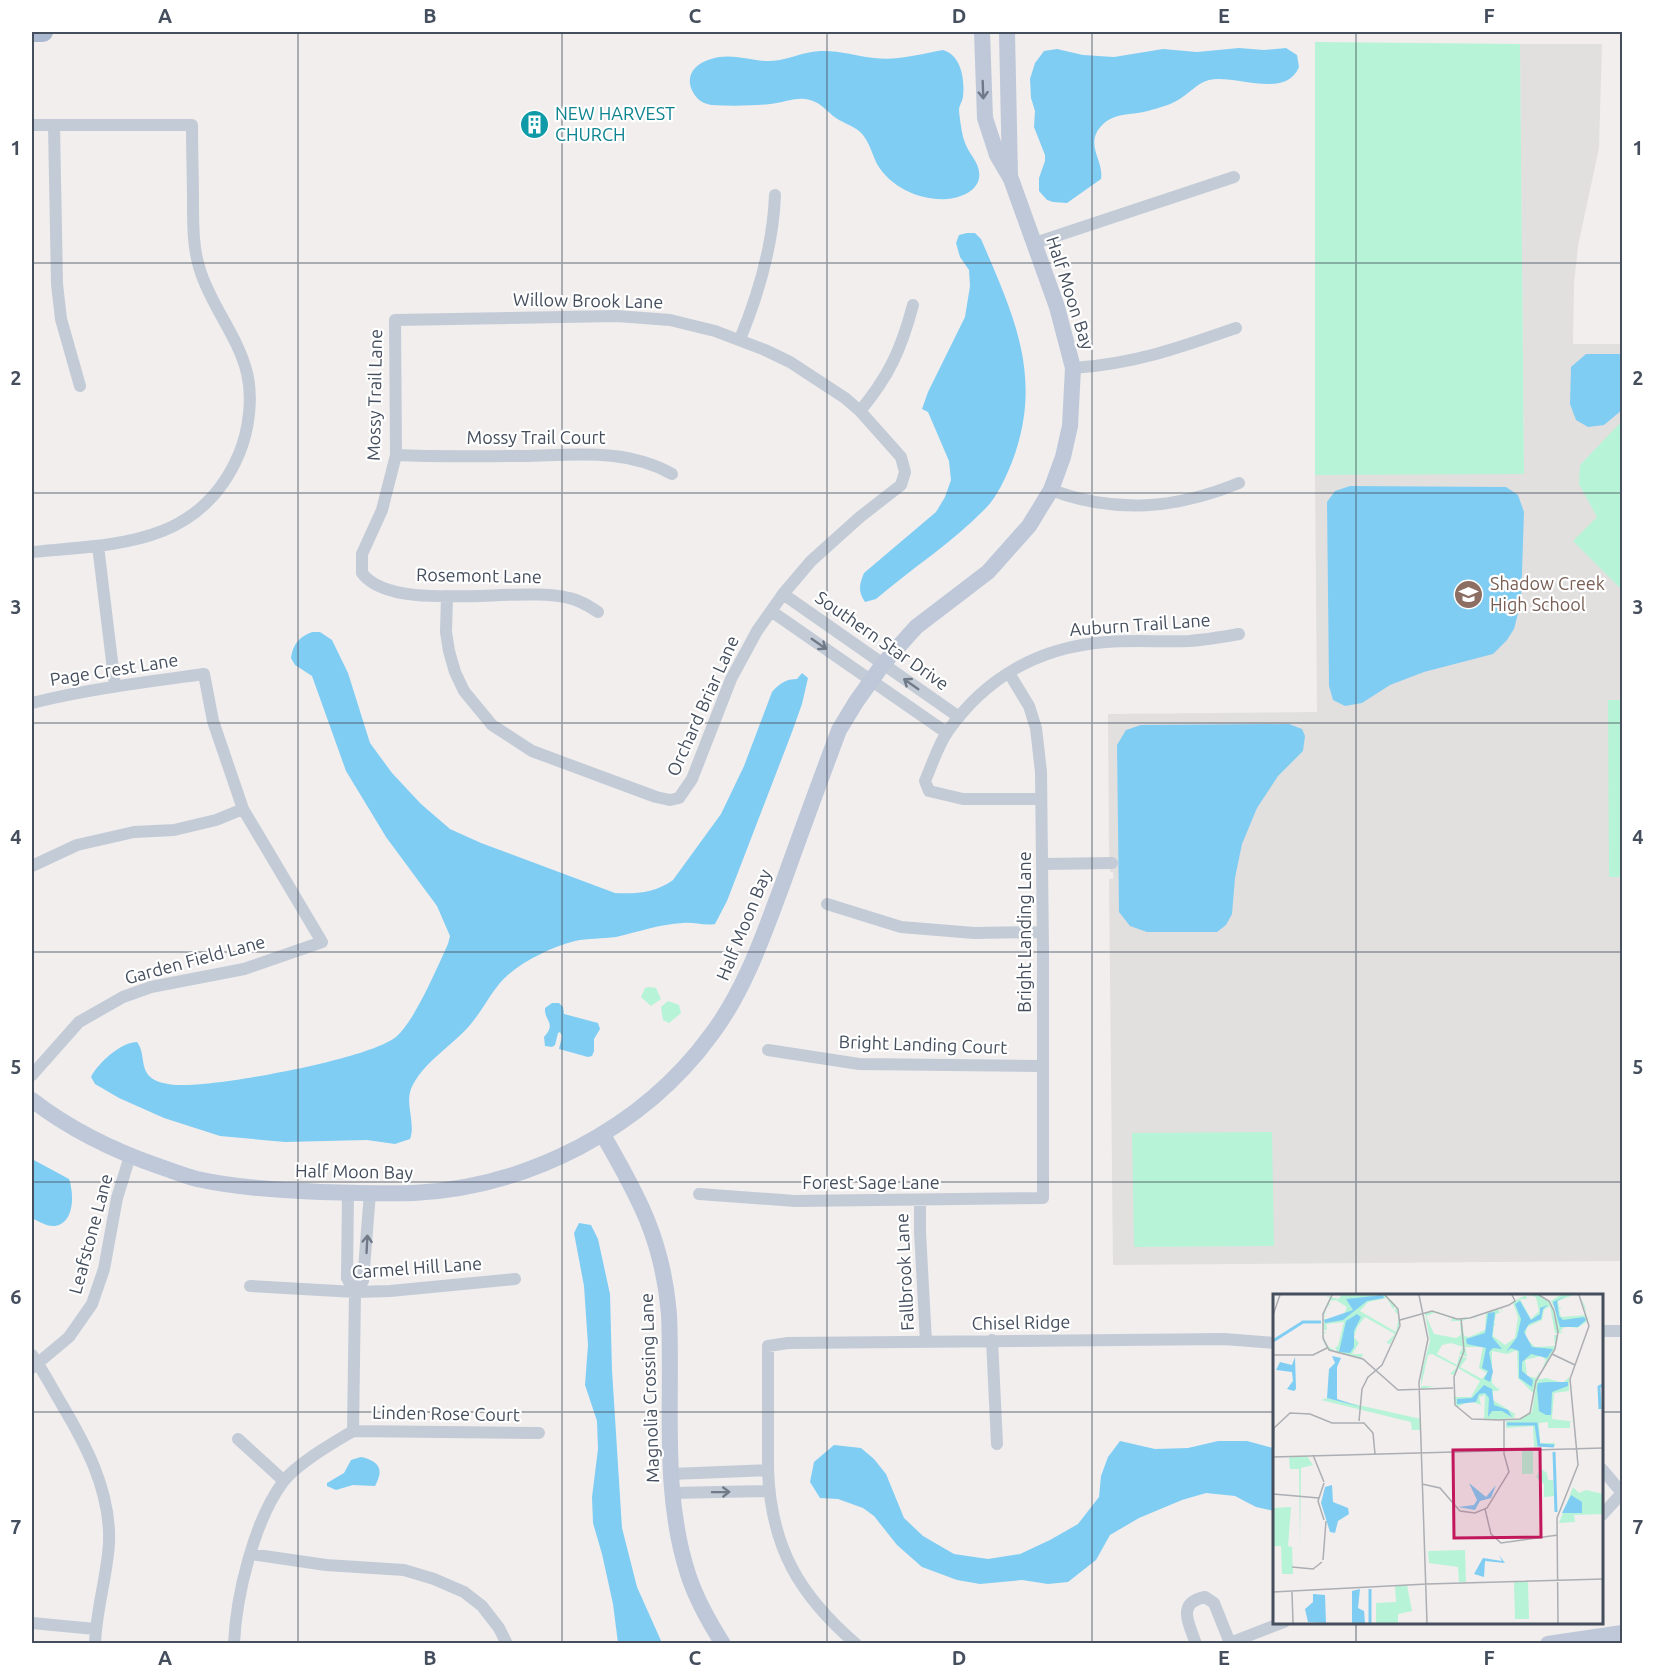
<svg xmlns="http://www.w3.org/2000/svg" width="1654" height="1675" font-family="Ubuntu,sans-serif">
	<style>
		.education { fill: #e2dfdf }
		.green { fill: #b7f3d6 }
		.water { fill: #80cdf4 }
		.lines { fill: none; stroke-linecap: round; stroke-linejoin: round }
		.street { stroke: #c3cbd7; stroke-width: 12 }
		.secondary { stroke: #bec8d9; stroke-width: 16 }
		.primary { stroke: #aab8d0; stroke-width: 20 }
		.oneway { stroke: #6f7988 }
		.oneway2 { stroke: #707a88 }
		.grid { fill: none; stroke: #444e5d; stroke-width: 1.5; stroke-opacity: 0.55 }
		.labels { text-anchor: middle; stroke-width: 4.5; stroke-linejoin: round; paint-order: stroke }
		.culture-label { font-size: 18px; fill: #0d838f; stroke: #fff; text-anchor: start }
		.street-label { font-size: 18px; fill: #444e5d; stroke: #fff }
		.education-label { font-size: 18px; fill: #785e54; stroke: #fff; text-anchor: start }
		.inset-river { fill: none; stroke: #80cdf4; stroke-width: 3 }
		.inset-road { fill: none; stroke: #acaeb3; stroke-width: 1.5 }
		.view { fill: #c2185b; fill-opacity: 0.15; stroke: #c2185b; stroke-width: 3 }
		.inset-edge { fill: none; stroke: #444e5d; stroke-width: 3 }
		.neatline { fill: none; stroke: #444e5d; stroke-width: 2 }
		.grid-label { font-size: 20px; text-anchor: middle; font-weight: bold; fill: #444e5d }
	</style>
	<rect width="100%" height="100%" fill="#f1eeed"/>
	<path class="education" d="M1520 44H1602L1599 148 1578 246 1574 284 1573 344H1622V1261L1113 1265 1109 879H1113V872H1110L1109 846 1108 714 1317 712 1315 475 1524 473Z"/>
	<path class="green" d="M1315 42 1520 44 1524 474 1315 475Z
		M1622 421V590L1573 541 1597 517 1579 484 1580 465Z
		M1608 700H1622V877H1609Z
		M649 987 656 988 661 999 651 1006 641 997 645 988Z
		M668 1001 679 1005 681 1013 669 1023 663 1020 661 1007Z
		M1272 1132 1274 1246 1134 1247 1132 1133Z"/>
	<path class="water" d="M1239 48 1264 50 1286 48 1297 55 1299 67C1285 100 1235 74 1209 80 1197 83 1189 94 1178 100 1170 105 1158 108 1148 111 1129 116 1112 111 1098 130 1087 147 1104 162 1101 179L1067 203 1053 202 1047 200 1039 191V178L1045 161V155L1034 127 1035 111 1031 98 1030 79 1035 63 1044 51 1057 49 1083 55 1114 57 1163 49 1197 52Z
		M943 50C961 55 965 79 963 96 963 100 960 104 959 109 959 115 962 134 964 140 968 155 984 165 978 182 973 193 959 198 947 199 921 201 891 188 877 164 872 154 870 144 863 135 857 127 845 124 836 118 827 112 822 103 810 100 796 96 784 103 770 104 751 106 730 106 711 105 701 103 695 98 691 88 686 73 697 63 711 59 730 53 747 60 765 61 784 62 801 52 820 51 838 50 856 56 874 58 897 61 921 54 943 50Z
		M967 233H975L981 239C1014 316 1044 378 1012 462 1006 477 997 497 985 509 952 543 912 568 876 599L865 602C858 591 859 585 864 573L936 512 945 497 951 480 949 461 928 412 922 409 928 392 965 317 970 286 969 270 960 257 956 243 959 235Z
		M1586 354H1622V410L1604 425 1588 427 1576 420 1570 404 1571 367Z
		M1350 486 1506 487 1518 495 1524 512 1521 602 1514 629 1507 640 1493 654 1424 672 1390 685 1362 703 1345 706 1333 700 1329 686 1327 502 1335 491Z
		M312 632H320L332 640 348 673 370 743 392 773 421 804 450 829 481 843 615 893C636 894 655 893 673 880L721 814 744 766 772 692C780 683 786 679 797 679L802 673 808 678 802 704 792 732 727 901 715 924C704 926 694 922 683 923 660 924 638 932 616 937 602 939 588 938 575 941 552 947 527 959 509 974 493 987 484 1009 470 1025 453 1045 421 1064 411 1089 405 1105 416 1124 410 1139L395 1144 367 1140 285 1142 220 1136 164 1118 119 1098 95 1084 91 1077C98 1063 121 1042 137 1042 146 1053 139 1070 153 1079 159 1083 172 1085 179 1085 216 1087 372 1059 397 1036 415 1020 437 968 448 944L450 936 437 906 386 837 346 771 312 676 295 665 291 658C293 644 299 637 312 632Z
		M1289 724 1302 729 1305 736 1303 751 1278 776 1257 808 1242 844 1235 878 1232 914 1226 925 1217 932H1147L1130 926 1119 912 1117 745 1126 730 1141 725Z
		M552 1003H559L563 1007 564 1014 598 1023 600 1029 594 1039V1051L592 1056 588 1057 559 1049 562 1036 560 1032 558 1033 555 1045 552 1047 545 1046 544 1037C557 1023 544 1021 545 1008Z
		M32 1159 69 1179C74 1193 75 1223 55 1226 47 1227 38 1221 32 1218Z
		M579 1223 591 1225 598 1239 610 1294 612 1370 622 1528 637 1587 662 1643H618L613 1604 602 1554 593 1523 592 1497 598 1449 597 1421 585 1385 588 1345 584 1286 574 1233Z
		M1120 1441 1155 1449 1188 1448 1218 1441H1247L1273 1448 1274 1511 1256 1507 1235 1496 1206 1493 1182 1500 1139 1518 1110 1535 1096 1560 1068 1582 1048 1584 1022 1580 980 1584 957 1580 922 1567 897 1545 874 1516 863 1508 838 1499 820 1498 810 1482 814 1462 834 1445 861 1448 874 1459 886 1474 904 1518 923 1536 954 1554 988 1559 1020 1554 1050 1540 1078 1524 1099 1497 1101 1476 1108 1457Z
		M361 1457C380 1461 384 1470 375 1486L353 1485 336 1490 327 1486V1483L344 1473 351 1460Z"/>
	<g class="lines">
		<path class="street" d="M32 125H192C192 151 193 177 193 203 193 225 193 249 200 270 211 306 238 336 247 373 253 398 249 430 239 454 200 546 117 544 32 552
			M54 125 57 284 61 319 80 386
			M1035 243 1234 177
			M740 339C759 293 773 246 775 195
			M1073 368C1134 364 1179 348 1236 328
			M860 411C889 376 901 350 913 305
			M396 455C439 457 481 456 524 456 575 455 626 448 672 474
			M1051 490C1116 514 1176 509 1239 483
			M98 546 115 686
			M783 594 959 717
			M447 596 446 632 449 651 455 672 464 691 492 725 532 751 656 797 670 800 679 798 692 779 731 679 757 631 783 594 811 561 860 517 901 485 905 472 901 457 860 411 845 398 790 362 765 350 715 331 670 320 617 316 395 320 396 455 382 510 362 554V573C392 615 522 585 569 598 580 600 589 606 598 612
			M771 611 947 733
			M32 703C88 689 146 682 204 674L213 721 243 809 322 942 244 969 151 987 123 997 79 1022 32 1075
			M1041 799H963L929 791 925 781C932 765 938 745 948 731 986 677 1040 647 1106 642 1133 640 1161 642 1189 641 1205 640 1222 637 1239 634
			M1043 864 1112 863
			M32 866 77 845 134 832 174 830 216 820 243 809
			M827 904 901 927 974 933 1043 932
			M768 1050 859 1064 1042 1066
			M348 1193 347 1278 355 1292 353 1431
			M699 1194 795 1201 1043 1198V952L1041 772 1036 728 1029 706 1009 673
			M920 1200V1232L926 1342
			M250 1286 355 1292 390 1291 515 1279
			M355 1292 363 1281 370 1193
			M1602 1331H1622
			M992 1340 997 1444
			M32 1355C42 1369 50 1384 58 1398 85 1443 111 1490 109 1543 107 1577 96 1610 95 1644
			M32 1368 69 1337 92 1304 104 1269 117 1198 130 1156
			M353 1431 539 1433
			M238 1439 284 1481
			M1602 1469 1622 1493
			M672 1474 768 1470
			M673 1493 768 1491
			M1602 1515 1622 1493
			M251 1554 326 1565 404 1570 434 1579 464 1592 482 1606 499 1628 507 1644
			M32 1623 95 1629
			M234 1644C236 1596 254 1521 283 1482 296 1464 333 1443 353 1431
			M856 1644C799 1595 771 1547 768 1470V1346L788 1343 1224 1339 1274 1343
			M1196 1644C1189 1623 1176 1603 1205 1597L1214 1603 1230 1643
			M1227 1644 1284 1622"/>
		<path class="secondary" d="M1007 32 1010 176
			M32 1100C71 1130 114 1151 161 1167 173 1171 185 1176 197 1179 238 1188 280 1190 321 1192 352 1193 383 1194 414 1193 529 1187 643 1128 711 1035 745 990 763 936 783 883 801 832 820 781 839 730L856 702 883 664 916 627 988 572 1029 526 1051 490 1063 457 1070 426 1073 368 1057 307 1011 179 997 155 985 118 982 32
			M603 1135C639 1197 663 1241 669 1314 673 1400 661 1491 688 1574 696 1599 709 1622 723 1644
			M1548 1644 1622 1633"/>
		<path class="primary" d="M32 32H43"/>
	</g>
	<defs><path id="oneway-shaft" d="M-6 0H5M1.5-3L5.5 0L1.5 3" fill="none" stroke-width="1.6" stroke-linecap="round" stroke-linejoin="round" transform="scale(1.5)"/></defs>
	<use class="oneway" href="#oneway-shaft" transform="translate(983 90) rotate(88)"/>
	<g class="oneway2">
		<use href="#oneway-shaft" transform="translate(819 644) rotate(35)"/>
		<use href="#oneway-shaft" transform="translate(911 684) rotate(-145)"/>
		<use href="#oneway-shaft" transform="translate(367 1244) rotate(-87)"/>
		<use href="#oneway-shaft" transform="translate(721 1492) rotate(-1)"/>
	</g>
	<path class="grid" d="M298 32V1644M562 32V1644M827 32V1644M1092 32V1644M1356 32V1296M32 263H1622M32 493H1622M32 723H1622M32 952H1622M32 1182H1622M32 1412H1274M1602 1412H1622M1356 1622V1644"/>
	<defs>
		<symbol id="building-disc" viewBox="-11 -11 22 22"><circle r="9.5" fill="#0f9aa8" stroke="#fff"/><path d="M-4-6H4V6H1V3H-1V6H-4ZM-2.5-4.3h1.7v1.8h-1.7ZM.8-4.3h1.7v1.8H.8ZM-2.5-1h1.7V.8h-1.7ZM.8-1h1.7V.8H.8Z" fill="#fff"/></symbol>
		<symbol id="school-disc" viewBox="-11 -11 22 22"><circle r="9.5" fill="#8d6e63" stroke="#fff"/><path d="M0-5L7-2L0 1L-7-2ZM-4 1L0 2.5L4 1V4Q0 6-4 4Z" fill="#fff"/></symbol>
	</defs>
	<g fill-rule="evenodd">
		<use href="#building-disc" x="518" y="108" width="33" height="33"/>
		<use href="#school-disc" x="1452" y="578" width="33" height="33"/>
	</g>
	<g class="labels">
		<g class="culture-label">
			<text x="555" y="120">NEW HARVEST<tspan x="555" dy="21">CHURCH</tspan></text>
		</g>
		<g class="street-label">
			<text transform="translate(1070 293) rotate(72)" y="6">Half Moon Bay</text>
			<text transform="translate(588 301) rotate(1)" y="6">Willow Brook Lane</text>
			<text transform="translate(375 395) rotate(-89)" y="6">Mossy Trail Lane</text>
			<text x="536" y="444">Mossy Trail Court</text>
			<text transform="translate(479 576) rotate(1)" y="6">Rosemont Lane</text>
			<text transform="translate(1140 625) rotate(-4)" y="6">Auburn Trail Lane</text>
			<text transform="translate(882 641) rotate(35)" y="6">Southern Star Drive</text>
			<text transform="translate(114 670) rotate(-9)" y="6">Page Crest Lane</text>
			<text transform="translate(703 706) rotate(-66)" y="6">Orchard Briar Lane</text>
			<text transform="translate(744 925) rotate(-68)" y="6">Half Moon Bay</text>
			<text transform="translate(1025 932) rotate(-90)" y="6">Bright Landing Lane</text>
			<text transform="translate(195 960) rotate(-15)" y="6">Garden Field Lane</text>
			<text transform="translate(923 1045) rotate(2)" y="6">Bright Landing Court</text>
			<text transform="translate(354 1172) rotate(1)" y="6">Half Moon Bay</text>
			<text x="871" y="1189">Forest Sage Lane</text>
			<text transform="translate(91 1234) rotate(-75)" y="6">Leafstone Lane</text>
			<text transform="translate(417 1268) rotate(-4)" y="6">Carmel Hill Lane</text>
			<text transform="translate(905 1272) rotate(-93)" y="6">Fallbrook Lane</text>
			<text transform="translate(1021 1323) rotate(-1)" y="6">Chisel Ridge</text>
			<text transform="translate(650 1388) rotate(-92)" y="6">Magnolia Crossing Lane</text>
			<text transform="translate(446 1414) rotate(1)" y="6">Linden Rose Court</text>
		</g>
		<g class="education-label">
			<text x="1490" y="590">Shadow Creek<tspan x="1490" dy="21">High School</tspan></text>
		</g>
	</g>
	<g transform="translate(1273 1294)">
		<rect width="330" height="330" fill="#f1eeed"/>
		<path d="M52 1 65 5 69 1H112L123 11 120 15 114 4 95 8 87 17 123 38 126 22 121 16 124 14 126 21 127 28 125 36 117 50 114 49H113L122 40 92 23 84 33 81 43 86 49 79 60H90L88 64 64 59 57 56 53 53 51 49 50 44V38H54L50 40 53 51 64 58 62 53 65 52 71 28 53 30 54 36H51V16L53 12 56 13 53 14 51 25H59L71 20 74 13 63 6 56 7 57 12 54 10 57 4ZM253 1 254 5H247L258 25 266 17 263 3 255 1H266L277 9 280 15 285 38 282 16 278 7 287 1H300L285 7 286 14 290 13 286 15 288 23 314 21 306 1 312 12 315 27 304 34 293 32 287 37 290 39H282L277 12 271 16 269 26 254 33 252 43 262 53 282 52 281 41H285L284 48 279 60 269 75 273 66 268 62 252 66 254 82 263 84 267 77 261 100 245 84 244 56 234 60 219 57V89L225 95 228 92 225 97H220V106L242 120 241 124 211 126 212 101 206 103 208 111 197 107 184 113 180 103H198L207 87 185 74 181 81 177 80 184 73 159 60 155 61 148 92H162V89V92L148 95V84L149 77 157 47 152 19 159 17 165 18 177 23 175 26 176 23 163 18 153 22 161 40 183 44 188 41 187 27H178L179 24 187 25 188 29 189 25 202 23 203 26 201 23 189 27 191 42 196 43 212 36 213 19 205 22V25L204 21 225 15 227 19 223 20 221 30 225 31H221L220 42 232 51 242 44 245 23 240 9 228 14 230 18 227 15ZM178 49 190 53 186 60 194 63 192 53H210L206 74 214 79 209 85 187 73 194 64 186 62 184 71 164 60 169 51ZM296 83V97L281 99 279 125 303 128H297V134H275V128L266 129 267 149H282V152L261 153 260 132 233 134V127L244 126 259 118 264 86 273 84 290 89ZM54 104 148 125V136H139L138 128 48 106ZM249 157H260V180H249ZM34 162 40 171 28 174 27 252 26 175H17L16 163ZM268 175 274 179 275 186H280L281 202 271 203V190L263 183ZM300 193 306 199 313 196 330 200V220L301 221 302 228 286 229ZM18 213 15 252 19 253 20 280H9L8 252H0V214ZM192 256 193 288H186L185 273 156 269 155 257ZM241 288H255L256 325H242ZM134 291 139 317 125 320V329H103V309L123 308 122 292Z" fill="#b7f3d6" fill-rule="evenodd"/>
		<path d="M110 1 111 4 94 7 70 26 52 29 51 26 80 16 73 5ZM294 1 284 7 286 22 290 26 311 23 313 26 305 33H287L280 8ZM247 7 258 26 267 20V14L275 11 270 15 268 25 256 30 251 38 259 53 280 55 274 64 258 60 249 68V77L260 86 259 93 246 84V57L238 54 233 58 244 43 248 25 242 10ZM222 18 219 43 229 55 220 54 216 58 220 78 217 88 211 85 215 77 209 74 213 54 194 50 193 45 212 39 215 19ZM84 20 88 23 81 37V53L77 59 66 58 73 27ZM59 62 68 64 64 73V105L88 113 54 104 56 75 62 69ZM22 63 23 95 21 97 14 95 20 87 19 78 3 76 7 68 19 71ZM275 88H295V92L279 98 278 121H273L266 117 264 94 265 89ZM211 91 219 95 221 111 235 116 239 123 229 117H219L215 123 216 104 212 99 206 100 203 108 184 110V105L199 104ZM196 189 213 203 223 191 218 204 207 207 202 216 185 213 201 211 204 206ZM59 191 60 208 75 214 76 220 65 227 62 239 57 238 48 209 52 193ZM298 201 309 208V219H289ZM226 261 232 269 212 267 211 283 201 280 210 264 229 267ZM87 295 85 314 91 317 92 329H79V297ZM40 300 52 301 53 329 35 328 32 315 40 308Z" fill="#80cdf4"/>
		<path class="inset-river" d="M0 47 30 28H48M327 115 326 93 330 91M234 130H263L266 151 281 152M281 158 283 218M97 295V329"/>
		<path class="inset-road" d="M59 1 50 20V44L56 56 90 65 125 96 180 94M146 1 155 45 146 88 154 329M0 21 7 1M188 24 191 57 181 83 182 111 199 125 227 126M127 26 159 17 184 25 197 24 236 11 242 7 239 1M279 60 302 71M0 61H40L54 54M94 84 109 71 127 32 125 15 112 1M224 126 247 125 257 119 263 87 282 55 285 38 281 17 276 7 266 1M86 127 89 95 95 83M40 161 51 188M0 163 330 154M0 173 1 134 17 119 37 120 59 129H91L100 139 102 160M51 189 45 207 51 226M149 190 167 194 187 217 202 219 214 214 236 178 231 160V125M0 200 46 204M212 215 218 240 228 249 285 241M50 266 53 227M19 273 40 275 49 268M154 290 330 285M0 298 154 290M19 298 20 329M285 329 284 224 305 171 297 85 316 32 306 1"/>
		<path class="view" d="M267 155 268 243 181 244 180 156Z"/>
		<rect width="330" height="330" class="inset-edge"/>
	</g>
	<rect width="1654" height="1675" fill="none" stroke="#ffffff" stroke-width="66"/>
	<rect x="33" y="33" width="1588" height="1609" class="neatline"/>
	<g class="grid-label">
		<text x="165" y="23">A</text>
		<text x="430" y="23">B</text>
		<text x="695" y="23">C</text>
		<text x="959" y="23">D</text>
		<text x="1224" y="23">E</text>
		<text x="1489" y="23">F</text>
		<text x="16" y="155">1</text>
		<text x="1638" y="155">1</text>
		<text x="16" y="385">2</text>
		<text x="1638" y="385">2</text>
		<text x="16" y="614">3</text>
		<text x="1638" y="614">3</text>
		<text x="16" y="844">4</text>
		<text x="1638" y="844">4</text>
		<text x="16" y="1074">5</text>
		<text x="1638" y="1074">5</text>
		<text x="16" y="1304">6</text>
		<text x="1638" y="1304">6</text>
		<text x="16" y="1534">7</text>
		<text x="1638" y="1534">7</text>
		<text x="165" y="1665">A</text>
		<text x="430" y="1665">B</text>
		<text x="695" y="1665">C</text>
		<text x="959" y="1665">D</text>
		<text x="1224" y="1665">E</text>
		<text x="1489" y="1665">F</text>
	</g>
</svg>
